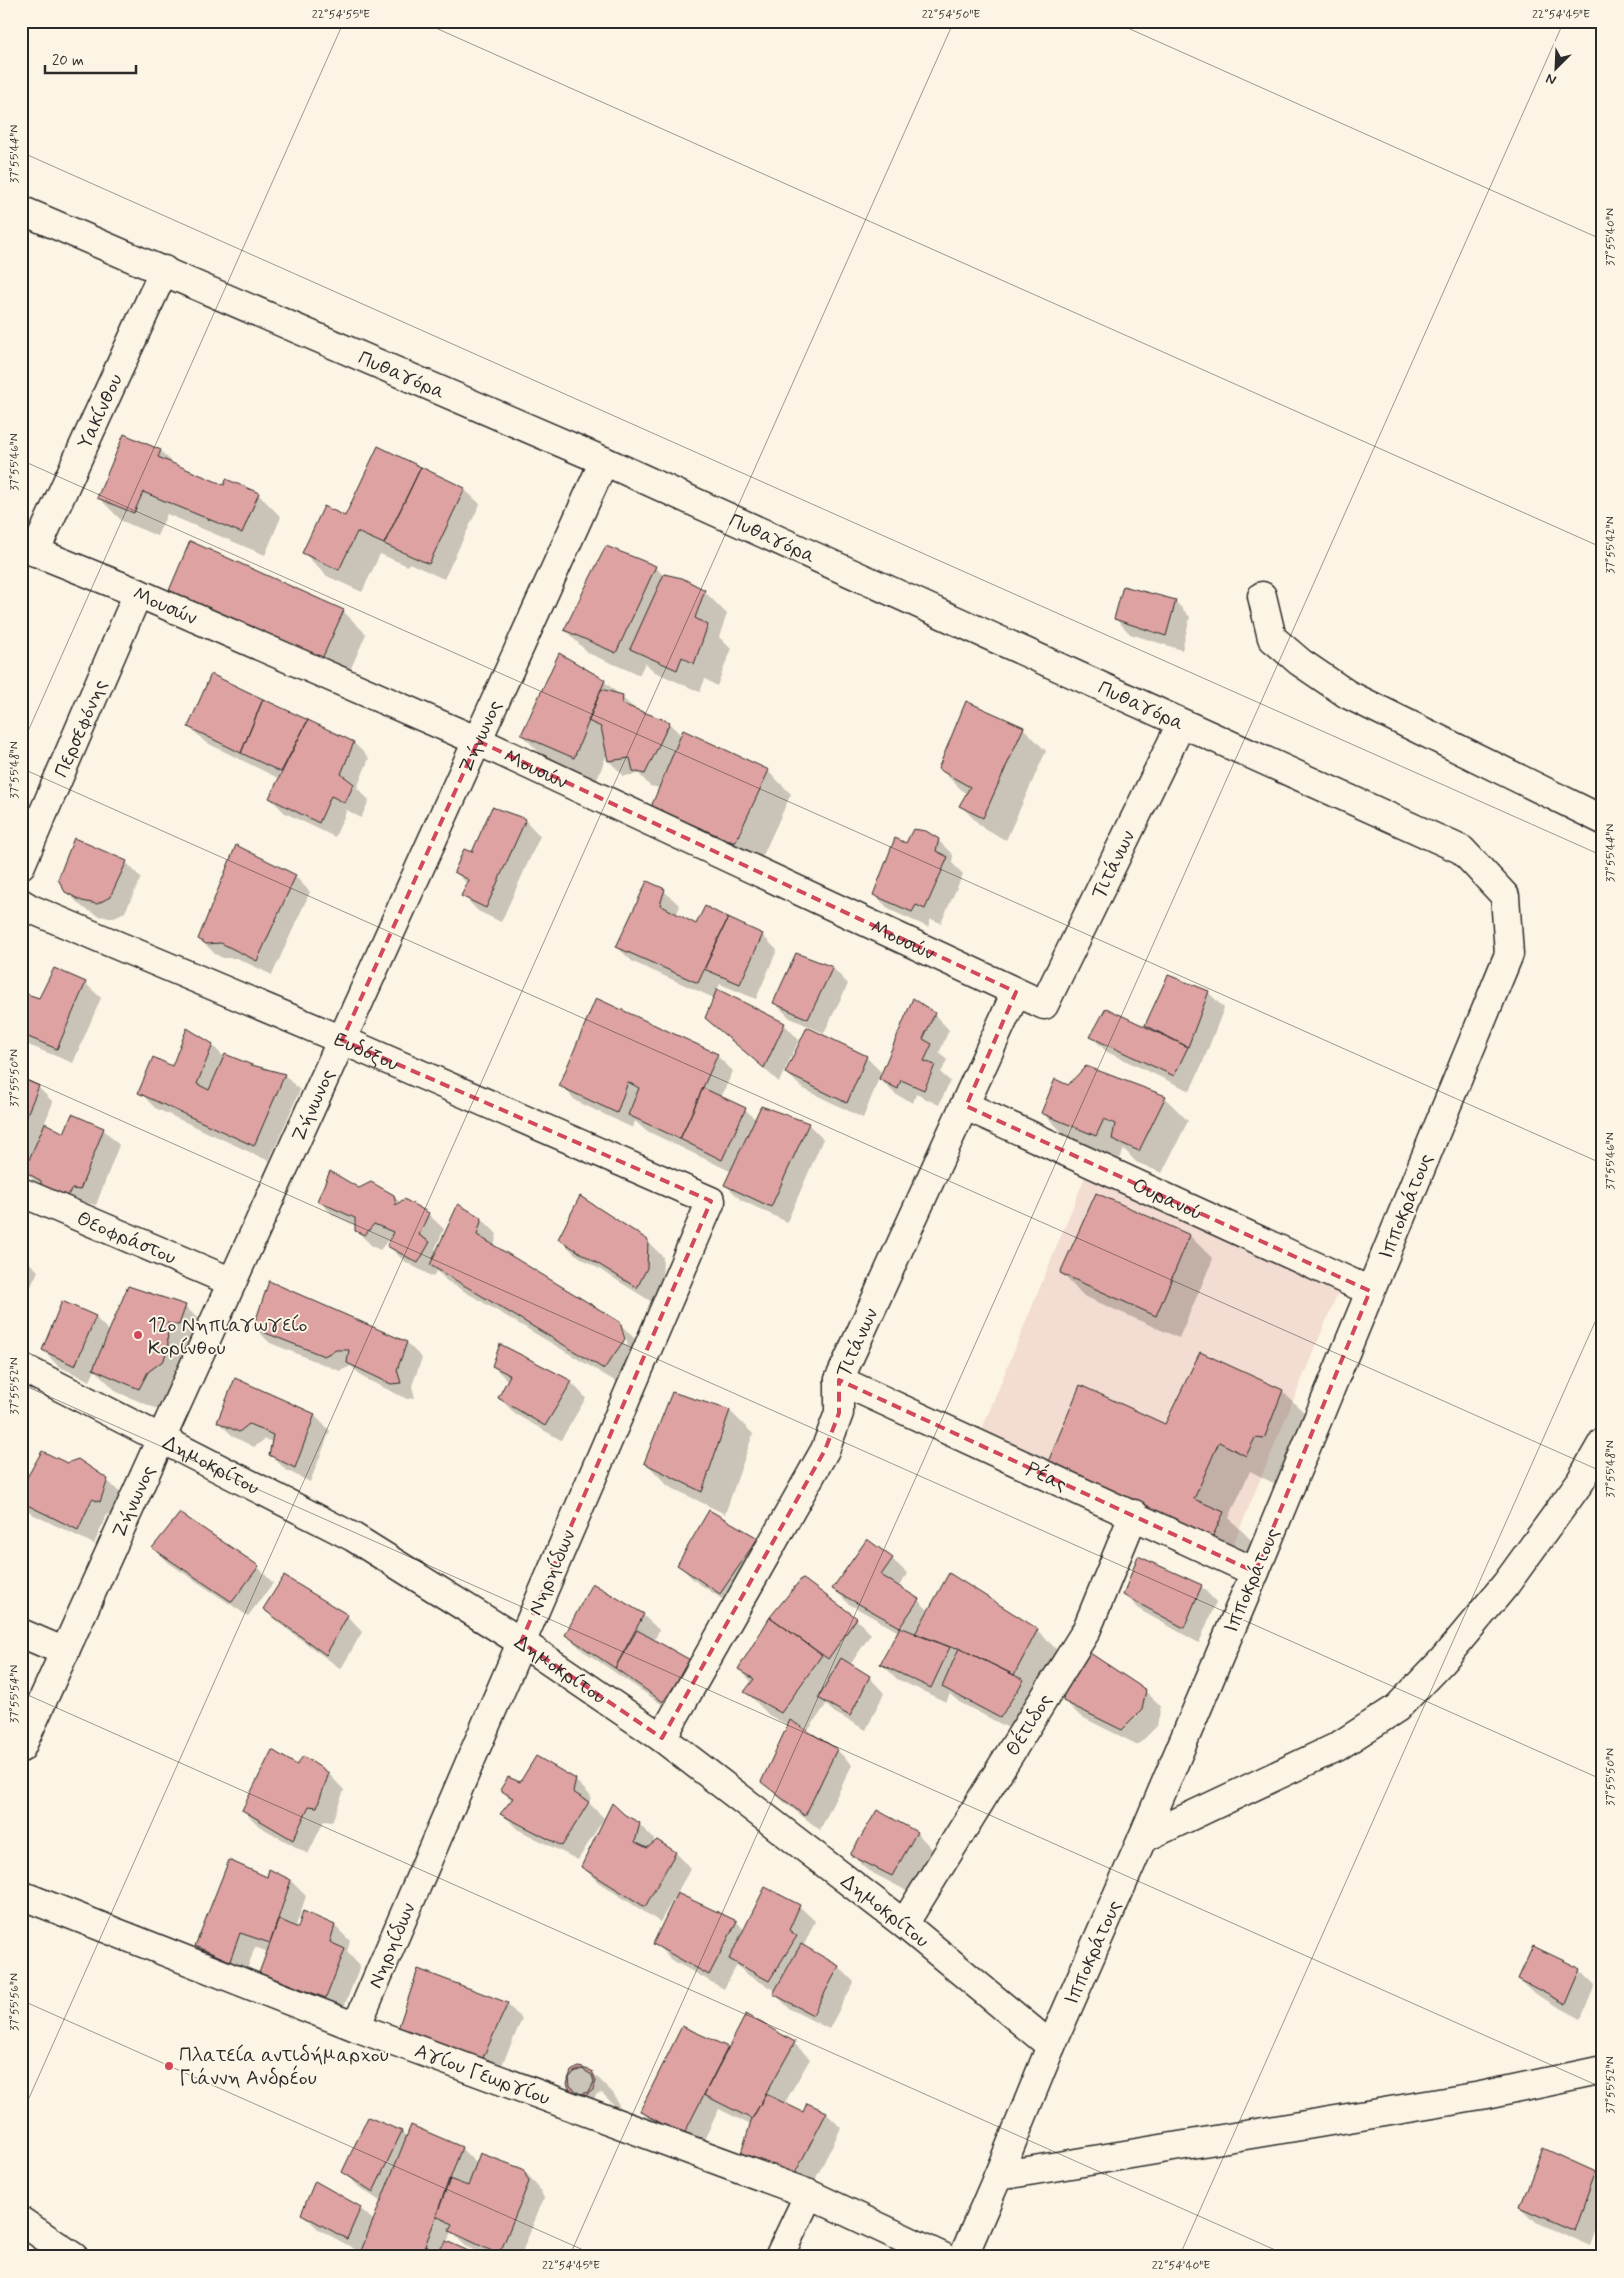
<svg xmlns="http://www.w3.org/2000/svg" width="1624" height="2278" font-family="Mynerve,sans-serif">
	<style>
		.built { fill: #f3dcd1 }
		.shadow { fill: #0003; fill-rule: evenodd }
		.building { fill: #dda2a1; stroke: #2b2b2b; fill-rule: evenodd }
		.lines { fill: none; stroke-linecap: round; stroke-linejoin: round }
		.minor-casing { stroke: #2b2b2b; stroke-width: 31 }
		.minor { stroke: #fcf5e5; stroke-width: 28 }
		.marked { fill: none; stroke: #d1495b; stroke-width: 4; stroke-dasharray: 10 6; stroke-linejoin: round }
		.ticks { fill: none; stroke: #2b2b2b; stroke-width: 1; stroke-opacity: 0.45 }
		.poi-dot { fill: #d1495b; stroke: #fcf5e5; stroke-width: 2 }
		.labels { text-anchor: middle; stroke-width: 4; stroke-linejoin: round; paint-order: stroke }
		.street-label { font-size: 20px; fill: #2b2b2b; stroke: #fcf5e5 }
		.poi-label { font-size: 20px; fill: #2b2b2b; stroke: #fcf5e5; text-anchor: start }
		.neatline { fill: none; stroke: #2b2b2b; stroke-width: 2 }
		.ticks-label { font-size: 12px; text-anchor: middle; fill: #2b2b2b }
	</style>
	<rect width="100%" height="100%" fill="#fcf5e5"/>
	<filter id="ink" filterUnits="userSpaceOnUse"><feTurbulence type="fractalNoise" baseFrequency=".02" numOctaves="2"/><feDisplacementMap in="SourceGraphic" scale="10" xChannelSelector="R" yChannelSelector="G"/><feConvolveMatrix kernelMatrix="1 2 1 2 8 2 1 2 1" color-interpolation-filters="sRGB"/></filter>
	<g filter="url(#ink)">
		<path class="built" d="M1087 1172 1339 1290 1233 1545 982 1429Z"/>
		<path class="shadow" d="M161 451 175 465 224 486 258 494 281 517 265 555 167 514 157 536 122 521 99 498Z
			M464 489 480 504 444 579 409 563 408 566 380 554 362 592 327 576 304 553 346 518Z
			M655 567 665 577 704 591 727 614 719 637 731 649 717 686 705 679 700 692 655 672 645 663 639 675 588 653 565 630Z
			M1175 601 1190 617 1182 650 1130 634 1115 618Z
			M343 611 366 634 344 684 192 616Z
			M212 676 354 743 369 758 357 788 369 800 361 818 347 810 335 837 285 813 270 798 280 779 205 742 190 727Z
			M604 681 637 711 669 723 682 736 768 771 791 794 758 866 652 806 660 788 650 786 639 774 624 776 609 761 607 754 597 780 545 758 522 735Z
			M1023 728 1046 751 1006 840 984 829 961 806 967 795 940 769Z
			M525 820 540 836 501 922 478 911 463 895 468 884 455 872Z
			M938 840 953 855 952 863 963 874 941 923 931 919 928 927 890 910 874 894 906 845Z
			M126 862 141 878 125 912 112 918 99 916 82 907 66 891Z
			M295 876 310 892 272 975 237 958H223L215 954 199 938Z
			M664 891 680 906 676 916 696 926 762 935 777 950 756 999 720 984 717 990 784 1024 799 1040 779 1082 706 1017 714 998 633 962 617 947Z
			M797 955 833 968 848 984 824 1033 790 1018 775 1003Z
			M1168 977 1208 992 1224 1008 1203 1062 1190 1091 1107 1052 1092 1037 1145 1027Z
			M85 983 101 998 73 1063 21 1042V1001L39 1000Z
			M934 1014 949 1030 939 1053 947 1060 941 1073 950 1081 939 1105 916 1094 913 1103 895 1094 879 1078 863 1118 802 1088 787 1073 866 1057 882 1073Z
			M212 1045 225 1058 284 1075 300 1090 269 1161 155 1108 140 1092 172 1068Z
			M717 1056 733 1071 721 1097 745 1109 756 1120 808 1124 823 1139 787 1222 741 1200 726 1185 732 1172 645 1130 635 1121 633 1128 576 1101 561 1085Z
			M1086 1068 1165 1098 1188 1121 1162 1173 1136 1162 1124 1149 1120 1159 1066 1136 1043 1113Z
			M21 1079 38 1087 53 1102 44 1125 64 1135 103 1129 119 1145 96 1205 87 1203 79 1215 40 1186 25 1171 21 1179Z
			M359 1190 393 1196 401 1203 428 1214 444 1229 435 1249 438 1252 482 1219 497 1234 494 1246 619 1323 635 1339 639 1355 620 1384 447 1281 437 1271 433 1277 404 1261 389 1246 392 1235 380 1250 372 1246 356 1230V1226L334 1216 318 1200ZM620 1328H623L628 1345H625Z
			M1096 1194 1190 1236 1213 1259 1179 1338 1084 1296 1061 1273Z
			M559 1239 647 1241 663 1257 662 1284 652 1302 575 1254Z
			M21 1255 38 1271 21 1308Z
			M185 1306 208 1329 162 1411 117 1392 95 1370 90 1381 58 1366 43 1350 95 1317 110 1332Z
			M255 1328 407 1343 422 1358 412 1386 415 1398 407 1399 364 1378 351 1366 340 1371 270 1343Z
			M501 1346 571 1382 586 1398 561 1440 515 1414 500 1398 508 1381 493 1366Z
			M1282 1391 1313 1421 1277 1485 1250 1471 1229 1518 1254 1543 1242 1570 1080 1492 1166 1425Z
			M672 1394 730 1411 753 1434 725 1514 668 1486 645 1462Z
			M314 1415 330 1431 310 1482 286 1470 271 1455 273 1442 265 1439 254 1447 234 1437 218 1422Z
			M67 1465 107 1480 123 1496 116 1516 107 1514 94 1544 32 1514 21 1503V1491Z
			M180 1514 258 1567 273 1583 248 1616 169 1563 154 1548Z
			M757 1539 772 1555 735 1608 694 1580 679 1565Z
			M892 1559 908 1574 898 1587 918 1600 929 1611 950 1575 1037 1630 1060 1653 1016 1732 959 1702 950 1694 946 1702 897 1679 881 1663 899 1632 849 1604 834 1589Z
			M1201 1586 1216 1602 1199 1643 1140 1610 1125 1594Z
			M265 1609 347 1616 362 1632 341 1669 280 1624Z
			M643 1615 659 1630 654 1641 692 1662 679 1716 582 1650 567 1635Z
			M772 1618 856 1619 871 1634 850 1665 869 1677 884 1693 866 1730 835 1713 826 1705 807 1732 837 1750 852 1765 820 1830 778 1797 763 1781 789 1726 769 1715 746 1692 753 1683 739 1669Z
			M1145 1691 1161 1706 1157 1726 1138 1745 1080 1716 1064 1700Z
			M303 1758 329 1774 344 1790 332 1822 324 1821 308 1854 259 1826 243 1810 298 1767Z
			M575 1780 591 1796 589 1803 604 1818 578 1860 517 1829 502 1813 512 1801 502 1790 520 1784Z
			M878 1812 917 1833 932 1849 907 1891 867 1870 852 1854Z
			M625 1817 639 1824 654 1839 653 1845 657 1842 676 1853 691 1868 676 1894 737 1922 744 1930 799 1906 815 1921 804 1945 810 1951 839 1967 854 1982 829 2029 790 2009 775 1994 776 1991 746 1974 737 1965 724 1989 670 1959 655 1943 675 1900 673 1899 660 1922 598 1882 583 1867Z
			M268 1879 291 1881 306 1896 295 1929 335 1926 350 1941 347 1952 360 1966 342 2012 276 1988 261 1973 268 1952 255 1947 245 1975 212 1961 197 1946Z
			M1580 1970 1595 1985 1581 2019 1535 1994 1519 1979Z
			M507 2004 522 2019 496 2079 414 2047Z
			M682 2027 729 2049 794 2043 810 2059 784 2104 803 2114 826 2113 841 2128 808 2194 751 2125 719 2109 699 2150 657 2126 641 2111Z
			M582 2067 591 2071 614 2094 619 2106 618 2109 602 2093 597 2094 592 2102 572 2093 567 2078 573 2069Z
			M369 2118 402 2132 407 2137 461 2148 477 2164 523 2170 538 2186 544 2198 520 2257H488L466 2246 451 2232 447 2242 479 2257H368L363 2251 362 2253 318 2229 302 2213 360 2208 374 2221 381 2202 359 2187 344 2172Z
			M1595 2173 1603 2180V2210L1590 2246 1536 2222 1521 2207Z"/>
		<path class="building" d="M124 434 161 450 158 457 224 485 226 479 259 493 242 533 143 492 134 513 97 498Z
			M378 446 421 467 384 544 357 532 339 570 302 553 324 506 345 516Z
			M421 467 465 488 429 564 384 544Z
			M190 541 344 610 321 661 168 593Z
			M606 546 656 566 616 653 564 630Z
			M664 574 682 578 705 590 695 618 708 625 694 664 682 657 677 670 630 649Z
			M1123 586 1176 600 1166 636 1114 619Z
			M559 653 605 680 574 758 521 735Z
			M211 674 263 699 241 753 188 727Z
			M601 689 623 695 622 704 670 722 645 774 633 771 630 758 608 761 601 727 588 721Z
			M263 699 308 720 281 772 241 753Z
			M966 701 1024 727 983 818 959 806 970 787 938 769Z
			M308 720 354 742 341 774 354 784 345 803 331 796 319 823 269 798Z
			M683 730 769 770 735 843 651 807Z
			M492 807 526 819 486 908 461 896 469 880 454 872 464 849 472 852Z
			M913 829 926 831 939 839 936 851 948 857 925 909 916 905 912 912 873 895 895 838 906 843Z
			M74 838 127 861 110 897 97 904 82 901 65 892 58 879Z
			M236 845 296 875 257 961 221 943 206 944 198 939Z
			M647 881 665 889 660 905 696 924 705 906 728 918 698 983 616 947Z
			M728 918 763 934 740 984 704 969Z
			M796 953 833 967 808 1019 773 1003Z
			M54 968 86 982 57 1049 21 1034V998L24 993 39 998Z
			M1168 975 1209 991 1188 1047 1145 1025Z
			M717 989 785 1023 764 1068 705 1018Z
			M596 998 718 1054 680 1139 628 1115 639 1088 628 1082 617 1113 559 1086Z
			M913 998 935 1013 923 1039 932 1044 924 1061 935 1065 924 1090 901 1080 898 1089 879 1079Z
			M1106 1008 1188 1047 1174 1076 1090 1037Z
			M807 1027 867 1056 847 1103 785 1073Z
			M187 1028 213 1044 197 1084 209 1090 225 1054 252 1065 285 1074 254 1146 138 1093 153 1057 172 1066Z
			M1086 1066 1166 1096 1139 1151 1112 1139 1115 1124 1104 1119 1096 1136 1041 1113 1055 1079 1068 1085Z
			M21 1078 39 1086 21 1129Z
			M703 1088 746 1108 722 1160 680 1139Z
			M761 1106 809 1123 771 1207 724 1185Z
			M72 1114 104 1128 80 1190 72 1189 64 1200 41 1192V1181L24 1171 45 1123 64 1133Z
			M330 1171 359 1188 371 1182 394 1195 396 1205 404 1199 429 1213 419 1235 430 1242 418 1263 387 1246 393 1232 374 1224 365 1235 355 1231V1218L317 1201Z
			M1096 1193 1190 1235 1156 1316 1060 1273Z
			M580 1196 648 1240 647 1268 637 1288 558 1239Z
			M458 1204 482 1218 477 1235 620 1322 625 1339 604 1369 430 1265Z
			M269 1281 407 1342 397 1370 401 1383 391 1384 347 1363 349 1350H336L324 1356 253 1328Z
			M128 1286 186 1305 179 1325 167 1323 168 1345 164 1360 148 1372 139 1389 93 1369Z
			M62 1301 96 1316 75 1366 42 1350Z
			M500 1344 572 1381 545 1426 498 1398 510 1375 492 1366Z
			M1200 1352 1283 1390 1264 1439 1255 1438 1246 1456 1219 1442 1194 1499 1224 1512 1211 1540 1048 1462 1080 1385 1165 1424Z
			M235 1378 315 1414 295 1468 269 1455 273 1435 249 1424 239 1432 217 1422Z
			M672 1392 730 1410 702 1492 644 1463Z
			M42 1451 67 1463 78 1459 108 1479 100 1502 92 1499 78 1530 21 1502V1488Z
			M709 1510 758 1538 720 1594 677 1565Z
			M180 1513 259 1566 232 1602 152 1548Z
			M867 1539 893 1558 881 1575 919 1599 900 1627 832 1589Z
			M1138 1556 1202 1585 1184 1628 1123 1595Z
			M949 1573 1038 1629 1014 1675 959 1648 950 1647 915 1634Z
			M284 1576 348 1615 326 1655 263 1609Z
			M802 1578 857 1618 828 1659 770 1617Z
			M592 1583 644 1614 615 1668 565 1635Z
			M770 1617 822 1655 781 1713 744 1692 754 1679 738 1669Z
			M900 1627 950 1647 931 1688 880 1664Z
			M637 1630 692 1661 663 1702 615 1668Z
			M959 1648 1024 1680 1000 1718 942 1687Z
			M1090 1653 1146 1690 1142 1710 1122 1730 1063 1701 1064 1689Z
			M841 1658 870 1676 850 1716 818 1698Z
			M790 1720 837 1749 805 1816 761 1782Z
			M272 1750 297 1765 303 1756 329 1773 317 1807 309 1806 293 1840 242 1810Z
			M536 1756 576 1779 573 1792 589 1802 562 1846 500 1814 513 1798 500 1790 508 1777 520 1782Z
			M612 1803 625 1815 640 1823 635 1842 647 1848 657 1840 676 1852 645 1907 581 1867Z
			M877 1810 917 1832 892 1876 850 1855Z
			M229 1860 267 1877 269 1869 291 1880 270 1943 240 1933 230 1961 195 1946Z
			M765 1887 800 1905 789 1930 797 1936 769 1981 729 1959Z
			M677 1893 737 1921 709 1975 653 1944Z
			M303 1911 335 1925 330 1942 345 1949 326 1998 259 1973 279 1919 298 1928Z
			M801 1944 839 1966 813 2015 773 1994Z
			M1533 1946 1581 1969 1566 2004 1518 1979Z
			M418 1969 508 2003 480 2064 397 2032Z
			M746 2014 795 2042 752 2119 704 2095Z
			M682 2026 728 2047 683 2136 640 2111Z
			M579 2067 592 2071 596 2081 593 2090 585 2096H580L571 2092 567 2084 571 2071ZM582 2069 592 2075 594 2082 588 2092 580 2094 570 2086 569 2078 574 2072Z
			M766 2094 803 2112 807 2103 827 2112 792 2179 740 2156 752 2119Z
			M368 2117 402 2131 373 2192 342 2172Z
			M411 2125 462 2147 421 2257H374L361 2251Z
			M1543 2148 1596 2172 1575 2231 1520 2207Z
			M480 2153 523 2169 529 2182 502 2248 496 2253 449 2231 452 2224 436 2216 449 2179 468 2186Z
			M315 2181 361 2207 347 2239 301 2214Z
			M446 2241 482 2257H421L425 2246 437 2253Z"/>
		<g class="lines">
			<defs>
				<g id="minor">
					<path id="s1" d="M21 210 604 461 1462 850 1505 896 1509 954 1255 1572 1142 1839 1051 2046 998 2176 963 2257"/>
					<path id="s2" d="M21 546 138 593 478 741 1044 1005 1181 724"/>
					<path id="s3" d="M35 552 164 270"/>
					<path d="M1262 596 1272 638 1300 662 1347 694 1603 820"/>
					<path id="s4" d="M21 865 138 593"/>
					<path id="s5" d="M21 903 31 909 342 1040 711 1201 356 2027"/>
					<path id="s6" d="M966 1106 1370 1291"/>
					<path id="s7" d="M21 1192 232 1282"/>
					<path id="s8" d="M21 1367 353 1537 521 1642 662 1738 904 1924 1051 2046"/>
					<path id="s9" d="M839 1380 1255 1572"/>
					<path d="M21 1633 65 1652"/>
					<path id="s10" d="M662 1738 825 1450 839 1413V1380L1016 992"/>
					<path id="s11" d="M21 1748 604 461"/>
					<path d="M1142 1839 1337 1747 1397 1708 1442 1661 1506 1584 1580 1482 1603 1442"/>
					<path id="s12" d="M21 1895 356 2027 809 2194 943 2257"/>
					<path id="s13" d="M904 1924 1086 1631 1134 1514"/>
					<path d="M998 2176 1481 2096 1603 2070"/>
					<path d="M21 2221 74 2257"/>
					<path d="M779 2257 809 2194"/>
				</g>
			</defs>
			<use href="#minor" class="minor-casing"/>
			<use href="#minor" class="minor"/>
		</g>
	</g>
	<path class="marked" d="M478 741 1016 992 966 1106 1370 1291 1255 1572 839 1380V1413L825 1450 662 1738 521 1642 711 1201 342 1040Z"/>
	<path class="ticks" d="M420 21 1603 548M1112 21 1603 240M21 152 1603 856M21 460 1603 1164M21 747 344 21M21 768 1603 1472M21 1076 1603 1780M21 1384 1603 2088M21 1692 1291 2257M21 2000 599 2257M21 2116 954 21M569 2257 1564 21M1179 2257 1603 1304"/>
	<g class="poi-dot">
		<circle cx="138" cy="1335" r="5"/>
		<circle cx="169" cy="2066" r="5"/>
	</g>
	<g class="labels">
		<g class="street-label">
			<text dy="7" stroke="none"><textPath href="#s1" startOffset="415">Πυθαγόρα</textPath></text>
			<text dy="7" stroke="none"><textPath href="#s3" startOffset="155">Υακίνθου</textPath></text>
			<text dy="7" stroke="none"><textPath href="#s1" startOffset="820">Πυθαγόρα</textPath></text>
			<text dy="7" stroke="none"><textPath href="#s2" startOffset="156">Μουσών</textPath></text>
			<text dy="7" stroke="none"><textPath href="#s1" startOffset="1225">Πυθαγόρα</textPath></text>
			<text dy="7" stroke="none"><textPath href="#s4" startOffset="149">Περσεφόνης</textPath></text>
			<text dy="7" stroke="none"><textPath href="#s11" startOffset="1111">Ζήνωνος</textPath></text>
			<text dy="7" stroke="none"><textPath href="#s2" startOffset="561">Μουσών</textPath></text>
			<text dy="7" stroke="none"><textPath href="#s2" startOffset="1278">Τιτάνων</textPath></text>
			<text dy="7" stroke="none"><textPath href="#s2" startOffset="966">Μουσών</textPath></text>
			<text dy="7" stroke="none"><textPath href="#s5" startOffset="376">Ευδόξου</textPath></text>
			<text dy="7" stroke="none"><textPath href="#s11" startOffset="706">Ζήνωνος</textPath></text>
			<text dy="7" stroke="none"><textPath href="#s6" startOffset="222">Ουρανού</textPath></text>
			<text transform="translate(1405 1206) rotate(-68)" y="7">Ιπποκράτους</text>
			<text dy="7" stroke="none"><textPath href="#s7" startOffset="115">Θεοφράστου</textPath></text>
			<text dy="7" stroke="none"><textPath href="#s10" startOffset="445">Τιτάνων</textPath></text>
			<text dy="7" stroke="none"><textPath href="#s8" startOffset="214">Δημοκρίτου</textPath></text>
			<text dy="7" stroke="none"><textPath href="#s9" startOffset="229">Ρέας</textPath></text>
			<text dy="7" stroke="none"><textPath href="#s11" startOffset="271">Ζήνωνος</textPath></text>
			<text transform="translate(551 1572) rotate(-67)" y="7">Νηρηίδων</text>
			<text transform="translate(1251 1580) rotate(-67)" y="7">Ιπποκράτους</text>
			<text dy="7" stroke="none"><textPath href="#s8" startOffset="619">Δημοκρίτου</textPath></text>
			<text dy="7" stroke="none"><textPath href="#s13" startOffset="235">Θέτιδος</textPath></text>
			<text dy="7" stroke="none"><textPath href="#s8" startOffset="1024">Δημοκρίτου</textPath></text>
			<text transform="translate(391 1945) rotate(-67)" y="7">Νηρηίδων</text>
			<text transform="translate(1092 1952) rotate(-66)" y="7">Ιπποκράτους</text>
			<text dy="7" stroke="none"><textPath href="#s12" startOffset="495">Αγίου Γεωργίου</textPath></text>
		</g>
		<g class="poi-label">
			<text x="148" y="1331">12ο Νηπιαγωγείο<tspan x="148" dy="23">Κορίνθου</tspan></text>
			<text x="179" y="2061">Πλατεία αντιδήμαρχου<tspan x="179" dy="23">Γιάννη Ανδρέου</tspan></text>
		</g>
	</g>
	<rect width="1624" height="2278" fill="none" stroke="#fcf5e5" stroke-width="55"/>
	<g transform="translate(1556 68) rotate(204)" stroke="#fcf5e5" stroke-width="4" paint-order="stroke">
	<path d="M0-4L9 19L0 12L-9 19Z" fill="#2b2b2b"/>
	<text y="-8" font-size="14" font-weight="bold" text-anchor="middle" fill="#2b2b2b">N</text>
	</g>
	<path d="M45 65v8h91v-8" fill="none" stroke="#2b2b2b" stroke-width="2.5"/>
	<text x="52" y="65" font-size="15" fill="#2b2b2b" stroke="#fcf5e5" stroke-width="4" paint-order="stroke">20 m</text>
	<rect x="28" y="28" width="1568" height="2222" class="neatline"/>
	<g class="ticks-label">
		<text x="341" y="18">22°54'55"E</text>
		<text x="951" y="18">22°54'50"E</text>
		<text x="1561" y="18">22°54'45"E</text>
		<text transform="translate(14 154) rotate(-90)" y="4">37°55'44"N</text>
		<text transform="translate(1610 237) rotate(-90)" y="4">37°55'40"N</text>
		<text transform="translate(14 462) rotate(-90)" y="4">37°55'46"N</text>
		<text transform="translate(1610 545) rotate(-90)" y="4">37°55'42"N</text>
		<text transform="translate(14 770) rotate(-90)" y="4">37°55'48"N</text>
		<text transform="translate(1610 853) rotate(-90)" y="4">37°55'44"N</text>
		<text transform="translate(14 1078) rotate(-90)" y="4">37°55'50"N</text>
		<text transform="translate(1610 1161) rotate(-90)" y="4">37°55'46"N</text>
		<text transform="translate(14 1386) rotate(-90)" y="4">37°55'52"N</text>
		<text transform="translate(1610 1469) rotate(-90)" y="4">37°55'48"N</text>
		<text transform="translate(14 1694) rotate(-90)" y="4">37°55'54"N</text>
		<text transform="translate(1610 1777) rotate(-90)" y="4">37°55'50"N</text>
		<text transform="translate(14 2002) rotate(-90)" y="4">37°55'56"N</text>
		<text transform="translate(1610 2085) rotate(-90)" y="4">37°55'52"N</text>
		<text x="571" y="2269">22°54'45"E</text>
		<text x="1181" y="2269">22°54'40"E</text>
	</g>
</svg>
